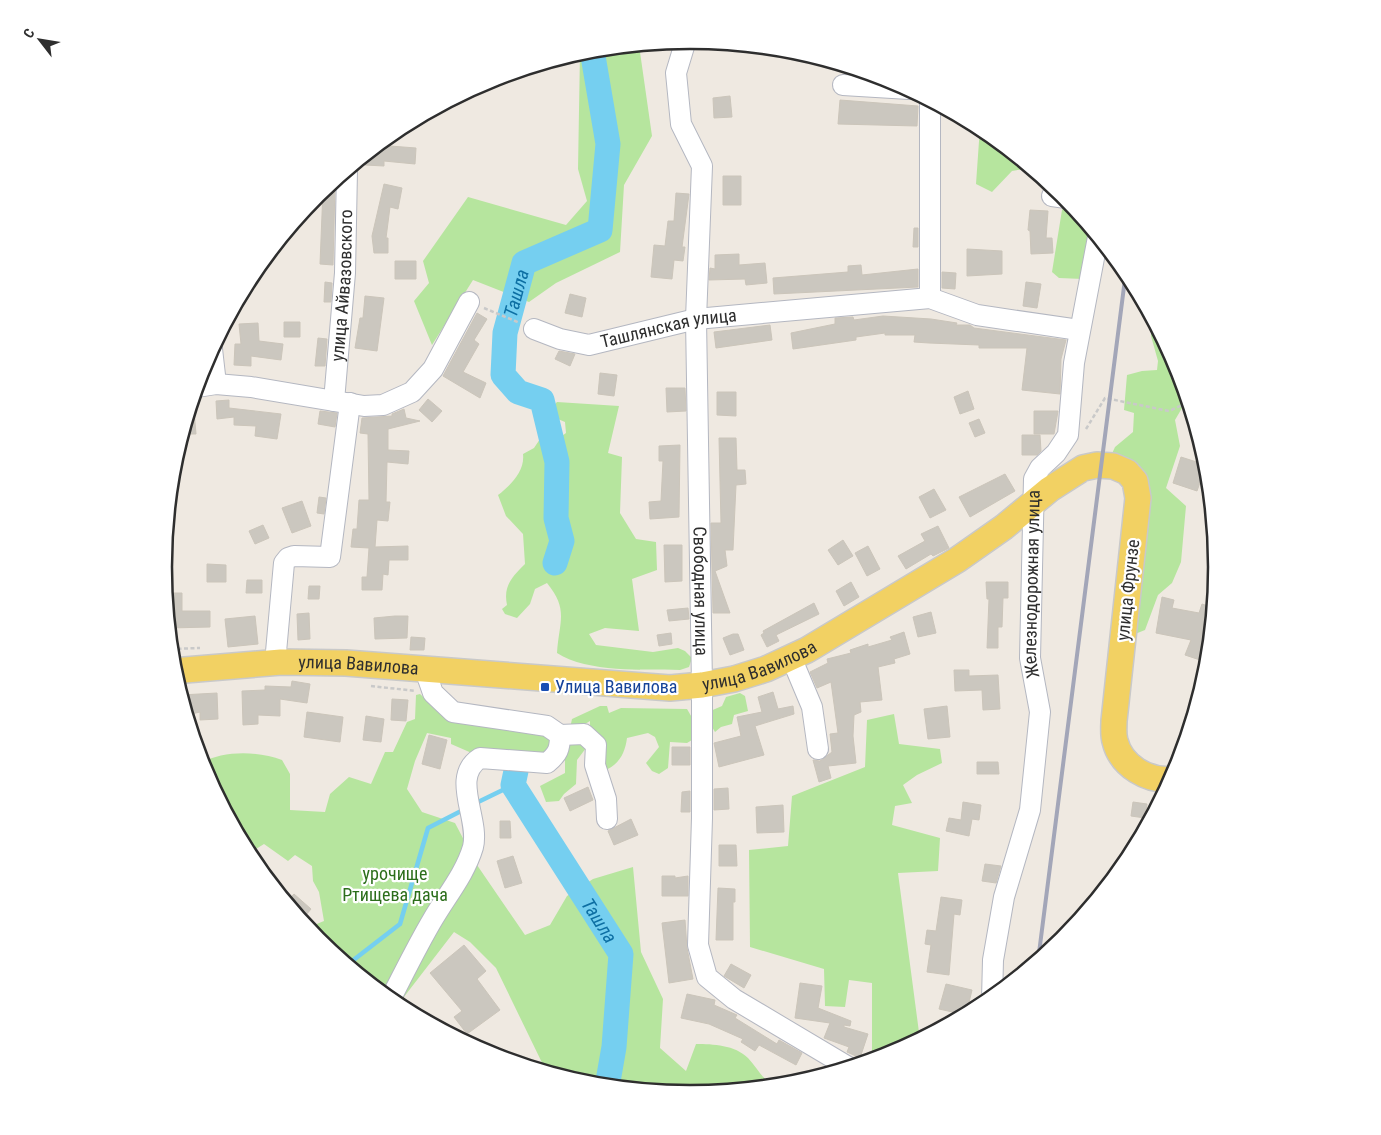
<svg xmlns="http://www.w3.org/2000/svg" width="1381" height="1135" font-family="'Roboto Condensed',sans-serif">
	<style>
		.green { fill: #b6e59e }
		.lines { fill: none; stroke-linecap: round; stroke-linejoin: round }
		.stream { stroke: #75cff0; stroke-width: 4.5 }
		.river { stroke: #75cff0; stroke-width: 25 }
		.building { fill: #cbc7bf; stroke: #cbc5ba }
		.minor-casing { stroke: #b4b7c1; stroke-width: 22 }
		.major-casing { stroke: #c9c9c9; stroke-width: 28 }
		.path { stroke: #c9c9c9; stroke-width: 2.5; stroke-dasharray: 4 2.5; stroke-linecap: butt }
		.minor { stroke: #fff; stroke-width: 20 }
		.major { stroke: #f2d163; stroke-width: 25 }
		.rail { stroke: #a3a6b8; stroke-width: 4 }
		.transit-dot { fill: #1a4fb4; stroke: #fff; stroke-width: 2 }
		.labels { text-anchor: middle; stroke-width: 4.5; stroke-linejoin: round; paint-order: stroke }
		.street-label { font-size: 18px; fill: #2e2e2e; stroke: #fff }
		.transit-label { font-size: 18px; fill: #164399; stroke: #fff; text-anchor: start }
		.park-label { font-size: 18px; fill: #2c6e1b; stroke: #fff }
		.water-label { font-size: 19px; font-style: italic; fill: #0d6fa3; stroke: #fff }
		.rim { fill: none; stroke: #2e2e2e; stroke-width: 2.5 }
	</style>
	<rect width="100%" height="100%" fill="#efe9e1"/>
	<path class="green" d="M639 45 652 136 624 185 620 252 556 283 529 302 473 280 432 345 414 301 429 283 423 261 468 197 566 225 587 201 578 169 580 52Z
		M980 127 1031 168 1012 171 992 192 976 184Z
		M1068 200 1091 228 1083 279 1059 278 1052 272 1062 210Z
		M1151 316 1170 351V357L1178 366 1190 407 1182 408 1175 420 1180 446 1166 488 1186 506 1181 562 1172 583 1158 595 1145 630 1130 636 1142 498 1110 458 1115 447 1133 432 1134 413 1124 410 1127 375 1142 371 1157 370 1158 361 1151 336Z
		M557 402 619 406 608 453 622 457 620 513 636 539 656 542 657 570 632 579 639 631 605 628 589 634 596 645 653 652 678 648 685 651 692 658 689 667 680 670C643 669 588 673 557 653 559 621 569 610 547 583L535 589 530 604 517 618 505 614 502 609 507 605C503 586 512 577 525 564L523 534 506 516 498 495C511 485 525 471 523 454L534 448 540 439 555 441 566 433 565 422 546 414Z
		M740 693 745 696 748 711 734 715 732 724 721 727 715 732 708 720V712L722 706 726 697Z
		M420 694 446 718 533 728 553 738 547 752 474 754 451 744V738L427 733 415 761 407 789 422 812 455 823 477 865 525 935 550 925 567 896 593 879 633 867 641 952 663 999 660 1048 686 1071 696 1044C713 1044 735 1045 748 1058 758 1069 762 1079 775 1087L690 1095 587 1085 547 1073 496 968 470 942 454 932 397 1006 317 940 307 928 324 921 319 892 313 881 312 866 295 855 288 861 264 844 248 854 201 763C224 750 258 751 282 760L290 774V810L325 812 330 794 349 777 371 784 385 752H393L407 722 415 719 416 695Z
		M600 706H607L609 713 621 708 687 709 694 721 692 740 687 743 670 742 668 768 659 774 652 771 646 763 659 747 655 737 648 733 627 738C625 754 618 766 603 771L590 732V721L580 727 586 748 577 760 576 784 564 794 559 801 546 802 540 786 565 773V751L572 719Z
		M894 714 899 744 940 749 942 763 917 775 903 785 912 803 895 806 892 825 940 838 938 871 898 873 920 1040 892 1055 872 1061V983L849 980 845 1007 825 1006 824 969 750 947 749 850 788 846 792 796 865 767 867 720Z"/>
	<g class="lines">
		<path class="stream" d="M474 804 513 785
			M347 965 400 924 428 828 465 809"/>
		<g class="river">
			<path id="s1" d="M555 563 562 541 556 518 557 462 542 400 518 392 503 375 505 333 524 263 600 230 608 144 592 50"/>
			<path id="s2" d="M516 771 513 785 621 954 614 1047 607 1087"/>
		</g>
	</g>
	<path class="building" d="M730 96 732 117 714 118 713 98Z
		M840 100 918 106 917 126 838 124Z
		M377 145 416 148 415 164 384 161V166L365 165 366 155Z
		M723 176H741V205H723Z
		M384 184 402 188 398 209 390 207 386 238H388V253H374L372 236Z
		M329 185H335L333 265 320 264 323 190Z
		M676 193 689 194 682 247H685L683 261 674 260 672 279 651 277 654 245 665 246 668 221H674Z
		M1030 210 1048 211 1046 238H1052L1053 253 1031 254 1030 231 1028 230Z
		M914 228H918V247H913Z
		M967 249 1002 251V274L967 276Z
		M739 254V265L765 263 767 283 746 285 745 279 709 280 710 268 715 269V255Z
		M395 261H416V279H395Z
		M861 265 862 275 918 269V287L774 294 773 278 848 272V266Z
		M942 272 956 273 955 289 942 288Z
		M325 282 332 283 331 302H324Z
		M1026 282 1041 284 1037 308 1023 306Z
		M570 294 586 298 582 317 565 313Z
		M365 296 384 298 377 351 355 348 360 318H363Z
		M477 313 487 319 474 340 479 344 463 372 486 383 480 398 443 376Z
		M883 316 931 319 957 323 956 325H970L974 328 1066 340 1061 359 1060 394 1022 390 1027 348H979V345L929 343 914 342 915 335H885V333L856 337V340L793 349 791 333 835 324V318L853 317 854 320Z
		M284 322H300V337H284Z
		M258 323 259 341 283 344 281 360 251 356V366L234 365 235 344H241L239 324Z
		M770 325 772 340 716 348 714 332Z
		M318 338 327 339 325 366H315Z
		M559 351 575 354 570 366 555 359Z
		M600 373 617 375 614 396 598 394Z
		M666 388H685L686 411 667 412Z
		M968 391 974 409 960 414 954 397Z
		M717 392H736V416L717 415Z
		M193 399 196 434H185L184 428Z
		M428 399 442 411 432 422 419 410Z
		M229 400V408L281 414 277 439 255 436 256 426 234 425V417L217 419 216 401Z
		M404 409 406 418 420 421 388 429V450L409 451 408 464 387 462 386 502H390L388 521 377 520 375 547 408 546V560H389L388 575 383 574 382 590H362V577H367L369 548 351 547 353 529H357L359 500H369L368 434 360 433 362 418 392 416V414Z
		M320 411 337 413 335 427 318 424Z
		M1034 411H1058L1054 434H1034Z
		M979 419 985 433 975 437 969 423Z
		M1022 435H1040L1041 451 1037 455H1022Z
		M719 438H736L737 470H745L746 484 736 485 733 550H725L727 566 715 571 730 613H713L711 523H721Z
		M680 445 679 517 650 519 649 502 661 501 663 461H659V446Z
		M1181 457 1206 465 1197 491 1173 483Z
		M1005 474 1015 491 970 517 959 497Z
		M934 489 946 510 930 518 919 497Z
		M319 497 326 498 324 514 317 513Z
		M302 501 311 526 292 533 282 508Z
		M263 525 269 538 255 544 249 531Z
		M938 526 949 548 933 556 931 554 906 569 898 556 925 541 921 534Z
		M843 540 853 556 838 565 828 550Z
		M664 545H682V581L665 582Z
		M868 546 880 569 867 576 855 553Z
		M207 564 226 565V582H207Z
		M247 580H262V593H246Z
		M851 582 859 597 844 606 836 591Z
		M986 582H1008V598H1003L1002 627H998V648H987L989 599H987Z
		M309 586H320L319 599H308Z
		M166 593H182V611H210V627L169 628Z
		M1162 597 1174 600 1172 608 1199 613 1202 604 1214 608 1209 663 1185 655 1191 640 1156 633Z
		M814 603 819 614 776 635 779 641 767 647 761 635 764 633 763 631Z
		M688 608 689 619 669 621 667 610Z
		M931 612 936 633 918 637 913 617Z
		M309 613 310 639 298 640 297 614Z
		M255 616 258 644 228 647 225 619Z
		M395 616H408L407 638 375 639 374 618Z
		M904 632 910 654 894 659 895 663 878 667 882 700 860 702 861 712 854 715 853 736 856 763 828 766 831 778 819 782 813 760 820 761 832 752 830 734 838 733 831 682 817 688 810 672 828 663 827 659 851 653 850 650 868 644V647L892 640 890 637Z
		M671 633 672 644 659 646 657 635Z
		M733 634H738L744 650 730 655 723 638Z
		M411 637 425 638 424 650H410Z
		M954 670H969V676L998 675 1000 709 983 710 982 690 955 691Z
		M292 681 310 684 307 703 280 699V716L258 715V724L243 725 242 691 265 690V686L291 687Z
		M773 692 778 709 793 706 794 714 755 726 764 755 719 767 714 743 741 736 737 717 762 712 758 697Z
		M217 693 218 719 200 720V712L187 715 181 695Z
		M392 699 408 700 406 721 391 720Z
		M947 706 950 737 928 739 924 709Z
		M307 712 343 717 340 742 304 737Z
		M366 716 384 719 381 742 363 740Z
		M429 735 447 740 440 769 422 764Z
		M672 747H690V765H672Z
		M977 762H998L999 774H977Z
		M588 787 593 800 570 811 564 798Z
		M728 788 729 809 714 810V789Z
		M690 791V812H681L682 792Z
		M963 802 981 805 979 820 972 819 969 836 946 831 949 818 961 820Z
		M1133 802 1147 804 1145 818 1131 816Z
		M783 805 784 832 757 833 756 807Z
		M631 819 638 835 614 845 608 831Z
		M500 821H510L511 838H500Z
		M719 845H736L737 866H719Z
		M513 856 522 883 505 888 497 861Z
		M985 864 1001 866 996 883 982 881Z
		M662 876H675V878L688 876V896H662Z
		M718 888 735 889V902H733V940H716Z
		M294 894 311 909 301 921 286 902Z
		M941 897 962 900 960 915 954 914 949 975 927 972 931 945 925 944 927 930 936 931Z
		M685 920 687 948 693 979 669 983 662 923Z
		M464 945 486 971 477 979 500 1010 467 1034 454 1017 462 1011 430 973Z
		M731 964 751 975 744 988 724 976Z
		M800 983 822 986 818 1008 851 1021 850 1026 844 1025V1027L868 1034 860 1058 847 1052 849 1047 824 1038 830 1023 795 1018Z
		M946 984 972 990 966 1015 939 1009Z
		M687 994 715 1000 714 1005 737 1015 735 1018 777 1044 779 1040 802 1053 796 1065 759 1045 755 1051 741 1042 743 1039 709 1024 681 1018Z"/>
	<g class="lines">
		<defs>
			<g id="minor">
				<path id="s3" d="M686 40 676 73 681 124 702 166 696 319 702 685V818L698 945 707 977 734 999 850 1068"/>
				<path d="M843 85 909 89"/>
				<path d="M930 100V298"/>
				<path d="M1052 196 1066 198"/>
				<path id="s4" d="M534 329 560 339 589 345 696 319 930 298 977 315 1079 330"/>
				<path d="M212 349 216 384"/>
				<path d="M197 387 216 384 251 387 364 406 383 405 412 392 433 369 469 302"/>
				<path id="s5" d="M334 401 345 273 347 170"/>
				<path d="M791 657 812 707 818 749"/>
				<path d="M275 663 284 563 288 558 294 556 330 557 350 403"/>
				<path d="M560 735 584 734 596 745 595 765 606 799 607 819"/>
				<path id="s6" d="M992 999 993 960 1004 897 1030 810 1040 712 1030 658 1034 479 1040 468 1056 453 1068 435 1074 363 1098 237"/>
				<path d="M390 1000C404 973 417 946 433 919 447 895 465 874 473 847 480 818 450 777 480 758L547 763C558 754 560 749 560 735L547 726 453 712 433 693 425 670"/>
			</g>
			<g id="major">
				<path id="s7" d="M173 671 281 662 346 663 670 688 702 685 734 679 766 669 807 650 957 560 1004 527 1050 489 1083 468 1097 465 1113 466 1127 472 1135 481 1138 498 1114 721C1114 727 1113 734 1115 741 1121 766 1148 782 1173 779"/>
			</g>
		</defs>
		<use href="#minor" class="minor-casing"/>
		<use href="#major" class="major-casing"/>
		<path class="path" d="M484 308 520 323
			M1086 429 1105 398 1169 411 1189 402
			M171 649 200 648
			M371 686 416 691"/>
		<use href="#minor" class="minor"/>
		<use href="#major" class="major"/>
		<path class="rail" d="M1038 961 1126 271"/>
	</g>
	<rect class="transit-dot" x="540" y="682" width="10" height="10" rx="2.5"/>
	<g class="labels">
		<g class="street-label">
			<text dy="6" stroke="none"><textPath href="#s5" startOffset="116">улица Айвазовского</textPath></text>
			<text dy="6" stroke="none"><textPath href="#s4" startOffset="139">Ташлянская улица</textPath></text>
			<text dy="6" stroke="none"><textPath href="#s6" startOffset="421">Железнодорожная улица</textPath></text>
			<text transform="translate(1128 590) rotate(-84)" y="6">улица Фрунзе</text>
			<text dy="6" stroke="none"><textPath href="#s3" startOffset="558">Свободная улица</textPath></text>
			<text dy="6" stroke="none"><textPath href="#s7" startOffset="591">улица Вавилова</textPath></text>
			<text dy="6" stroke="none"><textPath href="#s7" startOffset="186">улица Вавилова</textPath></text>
		</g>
		<g class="transit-label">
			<text x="555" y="693">Улица Вавилова</text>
		</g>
		<g class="park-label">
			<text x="395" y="880">урочище<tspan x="395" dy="21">Ртищева дача</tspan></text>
		</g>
		<g class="water-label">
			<text dy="7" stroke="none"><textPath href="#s1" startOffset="298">Ташла</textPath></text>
			<text dy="7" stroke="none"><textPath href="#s2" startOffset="175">Ташла</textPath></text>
		</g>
	</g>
	<path d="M0 0H1381V1135H0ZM172 567a518 518 0 1 1 1036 0a518 518 0 1 1-1036 0Z" fill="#fff" fill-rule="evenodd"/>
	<path class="rim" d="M172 567a518 518 0 1 1 1036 0a518 518 0 1 1-1036 0Z"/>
	<g transform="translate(40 40) rotate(301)" stroke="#ffffff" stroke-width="4" paint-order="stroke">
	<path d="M0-4L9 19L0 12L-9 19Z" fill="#2e2e2e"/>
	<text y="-8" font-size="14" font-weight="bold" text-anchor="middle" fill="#2e2e2e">С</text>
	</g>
</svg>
